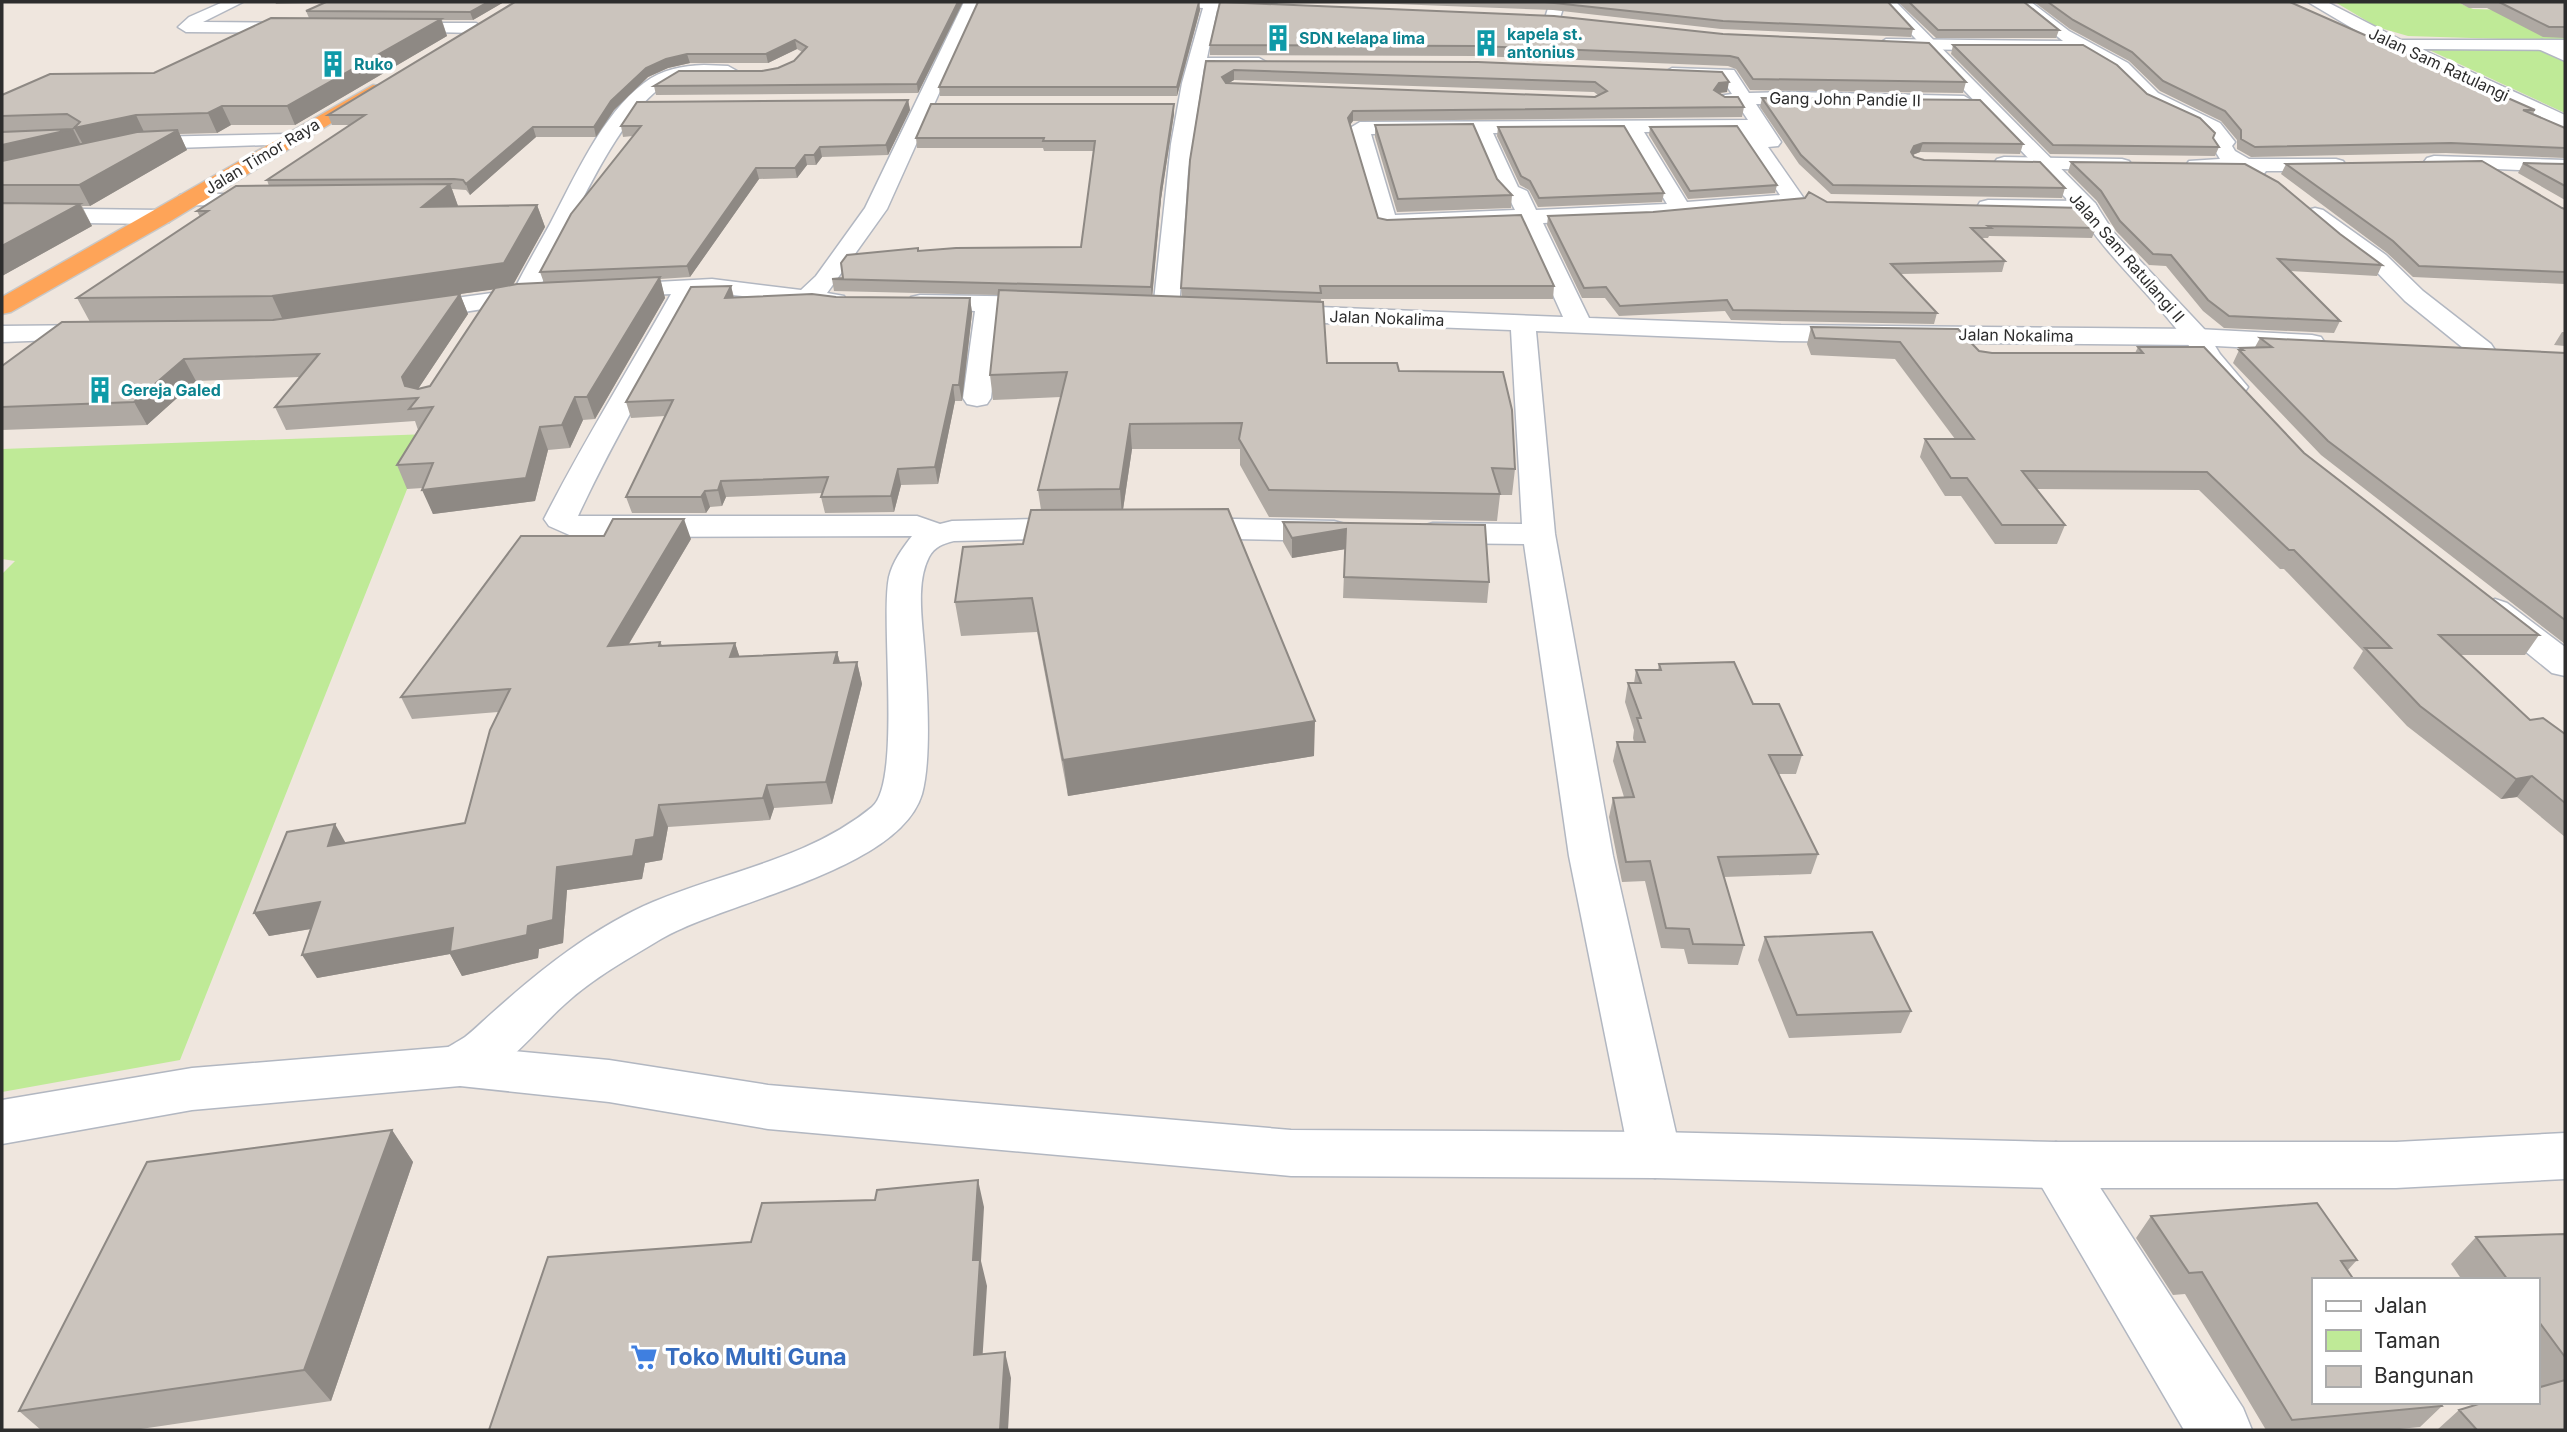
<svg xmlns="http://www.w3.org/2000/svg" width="2567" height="1432" font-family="Inter,sans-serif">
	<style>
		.green { fill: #bfea97 }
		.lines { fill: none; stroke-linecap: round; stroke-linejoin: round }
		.pedestrian-casing { stroke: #b2b7c1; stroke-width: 3 }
		.minor-casing { stroke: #b2b7c1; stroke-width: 3 }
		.tertiary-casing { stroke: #b2b7c1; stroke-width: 3 }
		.secondary-casing { stroke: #b2b7c1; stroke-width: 3 }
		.trunk-casing { stroke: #c8c8c8; stroke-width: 3 }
		.pedestrian { fill: #fff; fill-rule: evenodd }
		.minor { fill: #fff; fill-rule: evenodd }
		.tertiary { fill: #fff; fill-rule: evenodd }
		.secondary { fill: #fff; fill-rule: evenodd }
		.trunk { fill: #fea458; fill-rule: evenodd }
		.wall { fill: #afa9a3; fill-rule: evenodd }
		.shaded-wall { fill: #8e8984 }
		.building { fill: #cbc4bd; stroke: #8e8984; stroke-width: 2; fill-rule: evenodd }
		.labels { text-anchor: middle; stroke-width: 7; stroke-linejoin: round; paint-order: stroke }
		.far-culture-label { font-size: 16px; font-weight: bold; fill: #0d838f; stroke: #fff; text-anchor: start }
		.far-street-label { font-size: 16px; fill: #2d2d2d; stroke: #fff }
		.near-shop-label { font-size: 23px; font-weight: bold; fill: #366cbe; stroke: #fff; text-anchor: start }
	</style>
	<rect width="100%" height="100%" fill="#efe6de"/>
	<path class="green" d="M2335 2H2457L2473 9 2565 12V41L2408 36 2377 27Z
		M2427 49H2542L2565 60V113Z
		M429 434 180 1060 2 1092V574L15 561 2 559V449Z"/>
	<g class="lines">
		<defs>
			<path id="pedestrian" d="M2542 40 2565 50V61L2536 48 2534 45 2536 42Z"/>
			<path id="minor" d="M223 2H243L203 22 303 23 311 28 303 33 186 32 178 27 189 17Z
				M964 2H980L887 209 827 293 844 296 847 301 844 306C823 311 800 304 779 301 751 297 724 293 696 293 657 367 613 440 578 516H917L940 524 952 521 1079 518 1090 521 1095 528 1090 535 1079 538 954 541C943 544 935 546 929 557 916 582 922 619 924 646 927 684 932 758 922 794 899 871 726 901 661 939 628 959 593 978 565 1004 537 1029 511 1064 477 1081 464 1087 456 1085 442 1080L435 1066C437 1062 439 1055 442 1052 448 1046 458 1042 465 1037 474 1030 483 1021 492 1013 540 970 594 927 653 902 726 871 809 859 872 807 902 782 880 621 889 577 893 561 902 549 912 536L574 537 549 526 544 519C583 442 629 369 671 294L610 297 601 295 598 290 601 285 712 279 801 290 816 276 865 208Z
				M1177 2 1276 4 1279 7 1271 12 1217 10 1207 58H1259L1268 63 1259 68H1204L1188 171 1179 310 1175 315 1166 318 1157 315 1153 310 1171 144 1182 83 1203 8 1185 7Z
				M1550 2H1565L1559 21 1553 23 1545 18Z
				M2014 2H2031L2069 31 2128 63 2158 93 2220 123 2235 142 2232 146 2235 151 2249 159H2336L2343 161 2346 165 2343 169 2336 171H2266L2263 175 2256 177 2241 171 2189 169 2186 165 2189 161 2220 159 2212 146 2215 142 2198 125 2145 101 2116 71 2081 51 1886 49 1878 44 1886 39 2063 41Z
				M391 23H476L484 28 476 33 385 31 383 28Z
				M704 65 728 66 737 71C726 83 687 72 669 82 619 110 571 224 545 277L540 287 548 289 551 294 548 299 412 320 403 317 399 312 403 307 412 304 514 290C525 268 538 246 550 224 574 179 602 114 644 83 662 69 682 66 704 65Z
				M1672 68 1734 70 1749 93 1791 92 1964 96 1973 101 1964 106 1756 104 1781 142 1778 146 1768 147 1805 200 1802 205 1681 217 1543 223 1589 318 1781 325 2197 329 2312 335 2321 337 2325 343 2321 349 2312 351 2197 345 1781 341 1536 331 1555 534 1613 856 1681 1155 1674 1171 1655 1178 1636 1171 1629 1155 1569 856 1524 544 1433 543 1422 540 1417 533 1422 526 1433 523 1522 524 1511 330 1270 321 1261 318 1257 313 1261 308 1270 305 1563 317 1521 224 1386 229 1378 227 1350 128 1360 122 1748 120 1738 105H1724L1715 100 1718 96 1732 94 1722 79 1666 77 1663 73ZM1737 131 1780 195 1687 202 1644 132ZM1624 132 1667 204 1536 210 1527 191 1518 187 1493 133ZM1474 133 1498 191 1510 200 1515 210 1395 215 1371 134Z
				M289 134 296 136 299 140 296 144 146 149 130 152 123 150 120 146 123 142 146 137Z
				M2434 156 2565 160V172L2427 166 2424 162 2427 158Z
				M2004 157 2122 159 2129 161 2132 165 2129 169 2122 171 1997 167 1994 163 1997 159Z
				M188 194H266L274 195 277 200 274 205 266 206 180 205 177 200 180 195Z
				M1988 200 2087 201 2095 203 2098 208 2095 213 2087 215 1980 212 1977 207 1980 202Z
				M2 208 161 210 169 212 172 217 169 222 161 224 2 222Z
				M2315 208 2323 210 2386 255 2423 291 2491 344 2495 350 2491 356 2482 358 2473 356 2405 301 2370 265 2307 220 2304 215 2307 210Z
				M920 295 1049 297 1058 300 1062 305 1058 310 1000 311 991 398 987 404 977 406 967 404 963 398 975 311 911 307 908 302 911 297Z
				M98 325 107 328 111 333 107 338 2 342V326Z
				M1184 518 1334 521 1345 524 1350 531 1345 538 1334 541 1184 538 1173 535 1168 528 1173 521Z
				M2056 1142 2075 1149 2243 1408 2252 1430H2184L2029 1165 2037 1149Z"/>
			<path id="tertiary" d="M1881 2H1896L2095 203 2114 233 2206 331 2220 354 2248 387 2244 393C2237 395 2230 396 2223 392 2206 379 2197 356 2185 340 2152 295 2109 259 2079 212Z
				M2495 599 2507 603 2565 647V676L2552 673 2483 617 2477 610 2483 603Z"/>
			<path id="secondary" d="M2308 2H2327L2401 40H2565V50L2421 49 2565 115V128L2362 34Z
				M460 1046 609 1060 768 1085 1291 1130 1655 1132 2056 1142H2396L2565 1133V1179L2396 1188H2056L1655 1178 1291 1176 768 1129 609 1102 460 1086 192 1110 2 1144V1100L192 1068Z"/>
			<path id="trunk" d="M373 85 379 86 382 90 379 94 169 222 11 312 2 314V297Z"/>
		</defs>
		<use href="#pedestrian" class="pedestrian-casing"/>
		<use href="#minor" class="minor-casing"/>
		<use href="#tertiary" class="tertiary-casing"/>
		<use href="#secondary" class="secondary-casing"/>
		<use href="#trunk" class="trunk-casing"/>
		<use href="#pedestrian" class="pedestrian"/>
		<use href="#minor" class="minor"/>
		<use href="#tertiary" class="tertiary"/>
		<use href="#secondary" class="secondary"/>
		<use href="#trunk" class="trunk"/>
	</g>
	<path class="wall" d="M275 2H504L473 20H442L447 36 295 125H231L217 133 179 134 187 150 90 206H82L92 226 2 276V95L154 73 309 18 306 11 323 3 276 4Z
		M515 2H963L918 93 656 95 654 86 778 68 794 61 802 52 797 49 768 63H690L668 68 648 77 614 110 596 137H536L470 195 466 190 452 189 458 206 456 207 537 205 545 227 513 284 544 283 540 272 633 136 623 137 621 126 908 100 910 110 888 155 822 157 816 165H807L797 178 759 179 690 277 660 279 665 298 595 419 583 420 570 448 548 450 535 501 433 514 423 488 407 489 397 465 418 430 415 421 286 430 275 407 300 377 196 381 147 425 2 430V366L90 322 77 298 200 217 197 211 269 186 267 180 350 125H332L328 115ZM494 289 430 386 418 389 468 314 460 294Z
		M1199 2 1200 10 1177 96H940L939 87Z
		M1237 2 1966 82 1963 93 1750 90 1736 69 1728 66 1477 56 1210 55V45Z
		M1342 2H1888L1913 29 1911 37 1721 29 1553 10Z
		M1898 2H2024L2059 30 2056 38H1936Z
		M2034 2H2290L2535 110 2533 114 2565 128V158L2446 153 2251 157 2237 149V140L2221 121 2160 91 2129 61 2070 29Z
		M2458 2H2565V38L2543 37 2487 8H2469Z
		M1953 45 2147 94 2213 138 2219 147 2215 156 2050 154 1951 54Z
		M1206 61 1478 62 1727 92 1719 93 1744 107 1742 117 1353 121 1350 125 1378 218 1554 286 1553 299H1321L1327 363 1399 371 1515 469 1512 495H1500L1497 521 1269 517 1240 465V449H1132L1123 510 1314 756 1068 796 1037 632 961 636 955 602 1023 544 1041 510 1038 490 1061 397 993 400 990 375 999 295 834 291 832 279 843 278 918 251 1081 247 1094 151H1044L1043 148H917L916 138 1174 114 1161 199 1152 296 1182 297 1181 288ZM1234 80 1594 92 1598 95 1595 97 1229 83Z
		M1762 98 2023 144 2020 154 1920 152 1913 155 1914 157 1924 160 2065 188 2062 198 1831 194 1799 164 1760 107Z
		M1375 125 1497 179 1512 195 1511 208 1397 212 1375 137Z
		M1498 127 1664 193 1662 202 1538 207 1529 190 1520 185 1497 136Z
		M1650 127 1777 185 1775 193 1688 199 1649 135Z
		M2071 162 2340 234 2382 265 2377 276 2290 271 2340 321 2334 333 2224 328 2203 311 2166 266 2149 265 2116 231 2097 201 2068 172Z
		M2523 163 2565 164V200L2518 173Z
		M2286 164 2565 209V284L2413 277 2387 253 2281 174Z
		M1827 202 2096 228 2092 238 1989 236 1988 238H1981L2005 261 2002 272 1901 274 1937 313 1934 324 1731 320 1725 311 1619 316 1605 298H1582L1547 225 1548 216 1653 212Z
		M731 286 734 297 970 298 972 313 962 401H955L938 484 901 485 894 512 825 513 821 497 823 493 726 497 722 506 710 507 706 513H632L626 497 665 416 631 418 626 402Z
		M1811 327 1992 353H2135L2138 347 2304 453 2539 635 2525 655H2460L2530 720 2565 734V837L2517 797 2501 799 2407 726 2353 668 2363 651 2284 569H2280L2199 490 2036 489 2065 525 2057 544H1995L1961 496H1945L1920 457 1925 439H1955L1895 359 1811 355 1807 344Z
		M2562 332H2565V346L2554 345Z
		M2260 338 2565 353V644L2321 455 2233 363 2240 348 2255 347Z
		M1283 522 1489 582 1487 603 1343 598 1345 549 1292 558 1283 542Z
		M691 539 629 644 660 642 662 645 735 643 739 656 837 652 840 663 857 662 862 684 832 804 774 808 770 820 668 827 662 860 645 863 642 879 567 890 563 943 539 949 538 958 462 976 450 954 317 978 311 929 269 936 254 913 346 843 465 823 498 712 412 719 401 697Z
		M1659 664 1753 704 1802 755 1796 774H1779L1818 854 1811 874 1724 877 1744 945 1738 965 1688 964 1684 949 1661 948 1645 881 1622 882 1609 817 1613 798 1624 797 1613 761 1617 742H1634L1633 738 1634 730 1625 702 1628 683H1634L1636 670H1658Z
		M1765 937 1911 1011 1901 1033 1789 1038 1758 960Z
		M392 1130 413 1162 331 1401 134 1430H41L19 1411Z
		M2151 1216 2357 1260 2347 1271 2442 1406 2420 1427 2389 1430H2266L2185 1294 2173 1295 2136 1238Z
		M2565 1234V1430H2437L2459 1410 2539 1387 2537 1385V1280H2462L2451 1264 2476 1237Z"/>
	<path class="shaded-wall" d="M488 2H504L473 20 470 12Z
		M958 2H963L918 93 917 84Z
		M1199 2 1200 10 1177 96V87Z
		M441 19 447 36 295 125 287 106Z
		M795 40 797 49 768 63 766 54Z
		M687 54 690 63 668 68 648 77 614 110 596 137 594 127 611 101 646 68 666 59Z
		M1234 70V80L1222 87V77Z
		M1729 82 1727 92 1718 93 1714 90 1719 83Z
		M908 100 910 110 888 155 886 145Z
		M1174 104V114L1161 199 1152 299 1151 287 1161 188Z
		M222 106 231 125 217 133 208 113Z
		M1353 111V121L1347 129 1348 118Z
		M136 115 145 134 85 148 74 128Z
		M533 127 536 137 470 195 466 184Z
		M73 129 83 149 2 167V145Z
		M178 130 187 150 90 206 79 185Z
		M1923 143 1920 152 1912 155 1911 152 1914 146Z
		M820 147 822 157 816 165 814 155Z
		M805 155 807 165 797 178 795 168Z
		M756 168 759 179 690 277 687 266Z
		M450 184 458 206 430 230 422 207Z
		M80 204 92 226 2 276V246Z
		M537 205 545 227 512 287 460 294 468 314 412 398 283 320 272 296Z
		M660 277 665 298 595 419 587 397Z
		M731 286 734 300 725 298Z
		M970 298 972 313 962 401 959 385Z
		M184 359 196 381 147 425 134 402Z
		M953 385 955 401 938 484 935 467Z
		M575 397 583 420 570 448 562 425Z
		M1130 424 1132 449 1122 516 1120 489Z
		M540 427 548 450 535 501 433 514 422 490Z
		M898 469 901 485 894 512 891 496Z
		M721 481 726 497 722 506 718 490Z
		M705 491 710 507 706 513 701 497Z
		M684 519 691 539 615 667 608 646Z
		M1346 529V549L1292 558V538Z
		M735 643 742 664 730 657Z
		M837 652 843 674 834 663Z
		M857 662 862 684 832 804 826 782Z
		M1315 721 1314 756 1068 796 1063 760Z
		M2532 776 2517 797 2501 799 2516 779Z
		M767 785 774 808 770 820 763 798Z
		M659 805 668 827 662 860 645 863 642 879 567 890 563 943 539 949 538 958 462 976 450 954 317 978 302 955 453 928 528 926 557 867 636 840Z
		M335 824 348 847 328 846Z
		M320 902 334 925 269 936 254 913Z
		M392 1130 413 1162 331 1401 304 1370Z
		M978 1180 984 1207 981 1261 987 1286 981 1380 974 1355 973 1260Z
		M1005 1352 1011 1378 1008 1430H1000Z"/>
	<path class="building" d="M326 2H488L470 12 306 11Z
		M515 2H958L917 84 654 86 679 71H762L778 68 794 61 807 47 795 40 766 54H687L666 59 646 68 611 101 594 127H533L466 184 463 180 454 179 267 180 365 115H328Z
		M978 2H1199L1177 87H939Z
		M1220 2 1554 16 1723 34 1929 43 1966 82 1753 79 1738 58 1730 56 1478 46 1210 45Z
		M1545 2H1888L1913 29 1723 21Z
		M1909 2H2024L2059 30H1938Z
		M2048 2H2290L2535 110H2523L2565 128V148L2451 143 2255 147 2241 139V130L2225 111 2163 81 2132 52 2073 20Z
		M2499 2H2565V27H2549Z
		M271 18 441 19 287 106H222L208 113 136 115 74 128 80 122 67 114 2 116V95L50 74 154 73Z
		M1953 45H2083L2117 65 2147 94 2200 118 2215 133 2213 138 2219 147 2053 145Z
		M1206 61 1478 62 1722 72 1729 82 1719 83 1714 90 1725 97H1738L1744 107 1353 111 1348 118 1378 218 1387 220 1521 215 1554 286H1320L1321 293 1181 288 1190 160ZM1234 70 1595 82 1607 91 1595 97 1226 83 1222 77Z
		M1762 98 1980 100 2023 144 1923 143 1914 146 1911 152 1914 157 1924 160 2040 162 2065 188 1833 185 1801 155Z
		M908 100 886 145 820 147 814 155H805L795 168H756L687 266 540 272 571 214 641 126H621L637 102Z
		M931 104H1174L1161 188 1151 287 832 279 843 278 841 263 847 255 918 248V251L956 248 1081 247 1095 141H1043L1044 138H916Z
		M1473 124 1497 179 1512 195 1398 199 1375 125Z
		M1624 126 1664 193 1539 198 1530 181 1521 176 1498 127Z
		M1737 126 1777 185 1690 191 1650 127Z
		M73 129 2 145V132Z
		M178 130 79 185H2V161L137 132Z
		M2482 161 2562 208 2565 209V272L2419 266 2393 241 2286 164Z
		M2071 162 2245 164 2278 182 2340 234 2382 265 2278 259 2340 321 2229 316 2208 300 2171 255 2153 254 2120 221 2101 191Z
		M2523 163 2565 164V186Z
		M450 184 422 207 537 205 504 263 272 296 77 298 208 211H197L236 186Z
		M1809 192 1827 202 2083 208 2096 228 1988 226 1991 228H1971L2005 261 1891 264 1937 313 1733 310 1727 300 1620 306 1606 287 1584 288 1548 216 1653 212 1805 198Z
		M2 203 80 204 2 246Z
		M660 277 587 397H575L562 425 540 427 526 478 422 490 433 463 397 465 433 407 409 409 418 398 275 407 319 354 184 359 134 402 2 407V366L62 322 273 320 460 294 402 377 405 386 418 389 430 386 495 288 517 284Z
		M731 286 725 298 812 294 836 297 970 298 959 385H953L935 467 898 469 891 496 821 497 828 477 721 481 718 490 705 491 701 497H626L673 400 626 402 691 287Z
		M999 290 1323 302 1327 363H1397L1399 371 1503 372 1512 410 1515 469 1492 468 1500 494 1269 490 1239 439 1242 423 1130 424 1120 489 1038 490 1067 372 990 375Z
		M1811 327 1958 329 1979 351 1992 353H2143L2138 347H2204L2304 453 2539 635H2439L2530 720 2543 718 2565 734V803L2532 776 2516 779 2420 706 2365 648H2391L2294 550H2289L2207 472 2022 471 2065 525H2002L1967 478H1951L1925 439H1974L1900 342 1815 338Z
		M2260 338 2565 353V620L2328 441 2239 350H2243L2240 348 2272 347Z
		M1228 509 1315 721 1063 760 1032 598 955 602 963 547 1023 544 1031 510Z
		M613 519H684L608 646 660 642 659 646 735 643 730 657 837 652 834 663 857 662 826 782 767 785 763 798 659 805 654 837 636 840 633 856 557 867 553 920 528 926 527 935 450 952 453 928 302 955 320 902 254 913 287 832 335 824 328 846 465 823 490 730 510 689 401 697 521 536H604Z
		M1283 522 1485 525 1489 582 1344 577 1346 529 1292 538Z
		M1734 662 1753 704H1779L1802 755H1769L1818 854 1718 857 1744 945 1693 944 1689 929 1666 928 1650 861 1626 862 1613 798 1634 797 1617 742H1645L1637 718H1641L1628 683H1641L1636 670H1661L1659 664Z
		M1872 932 1911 1011 1797 1015 1765 937Z
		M392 1130 304 1370 19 1411 147 1162Z
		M978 1180 973 1260H980L974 1355 1005 1352 1000 1430H489L548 1257 751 1242 762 1203 875 1200 877 1190Z
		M2317 1203 2357 1260 2341 1261 2354 1280H2313V1402H2439L2442 1406 2292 1420 2202 1272 2189 1273 2151 1216Z
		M2565 1234V1357L2537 1319V1280H2508L2476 1237Z
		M2565 1380V1430H2477L2459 1410 2485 1402H2537V1388Z"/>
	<defs>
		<symbol id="building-bare" viewBox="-9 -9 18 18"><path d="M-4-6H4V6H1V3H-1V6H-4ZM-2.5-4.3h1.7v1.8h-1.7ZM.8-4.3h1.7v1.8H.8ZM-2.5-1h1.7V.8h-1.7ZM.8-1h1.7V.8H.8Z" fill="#0f9aa8" stroke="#fff" stroke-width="2.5" paint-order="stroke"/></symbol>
		<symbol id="supermarket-bare" viewBox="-9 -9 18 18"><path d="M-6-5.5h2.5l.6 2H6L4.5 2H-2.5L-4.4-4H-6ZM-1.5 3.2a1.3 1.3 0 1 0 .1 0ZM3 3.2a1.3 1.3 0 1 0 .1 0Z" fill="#3f7fe0" stroke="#fff" stroke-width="2.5" paint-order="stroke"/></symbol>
	</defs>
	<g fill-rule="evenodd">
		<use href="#building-bare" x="1259" y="19" width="38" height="38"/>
		<use href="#building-bare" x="1467" y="24" width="38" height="38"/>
		<use href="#building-bare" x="314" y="45" width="38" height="38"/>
		<use href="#building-bare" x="81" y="371" width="38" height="38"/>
		<use href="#supermarket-bare" x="625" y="1338" width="38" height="38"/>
	</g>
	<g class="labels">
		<g class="far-culture-label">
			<text x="1507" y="40">kapela st.<tspan x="1507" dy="18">antonius</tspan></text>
			<text x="1299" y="44">SDN kelapa lima</text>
			<text x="354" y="70">Ruko</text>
			<text x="121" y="396">Gereja Galed</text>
		</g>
		<g class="far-street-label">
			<text transform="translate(2439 64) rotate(25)" y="6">Jalan Sam Ratulangi</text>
			<text transform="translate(1845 99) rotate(1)" y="6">Gang John Pandie II</text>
			<text transform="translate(262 156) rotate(-31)" y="6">Jalan Timor Raya</text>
			<text transform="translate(2127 257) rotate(49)" y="6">Jalan Sam Ratulangi II</text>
			<text transform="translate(1387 318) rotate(2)" y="6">Jalan Nokalima</text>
			<text transform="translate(2016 335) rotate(1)" y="6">Jalan Nokalima</text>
		</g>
		<g class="near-shop-label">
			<text x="665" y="1365">Toko Multi Guna</text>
		</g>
	</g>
	<rect width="2567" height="1432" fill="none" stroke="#2d2d2d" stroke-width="7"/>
	<rect x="2312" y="1278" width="228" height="126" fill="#ffffff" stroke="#ababab" stroke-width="2"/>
	<rect x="2326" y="1301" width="35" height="10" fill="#ffffff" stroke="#ababab" stroke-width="2"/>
	<text x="2374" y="1313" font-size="21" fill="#2d2d2d">Jalan</text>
	<rect x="2326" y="1330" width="35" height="21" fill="#bfea97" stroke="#ababab" stroke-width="2"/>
	<text x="2374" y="1348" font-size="21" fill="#2d2d2d">Taman</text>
	<rect x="2326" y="1366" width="35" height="21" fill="#cbc4bd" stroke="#ababab" stroke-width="2"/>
	<text x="2374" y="1383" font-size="21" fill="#2d2d2d">Bangunan</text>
</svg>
